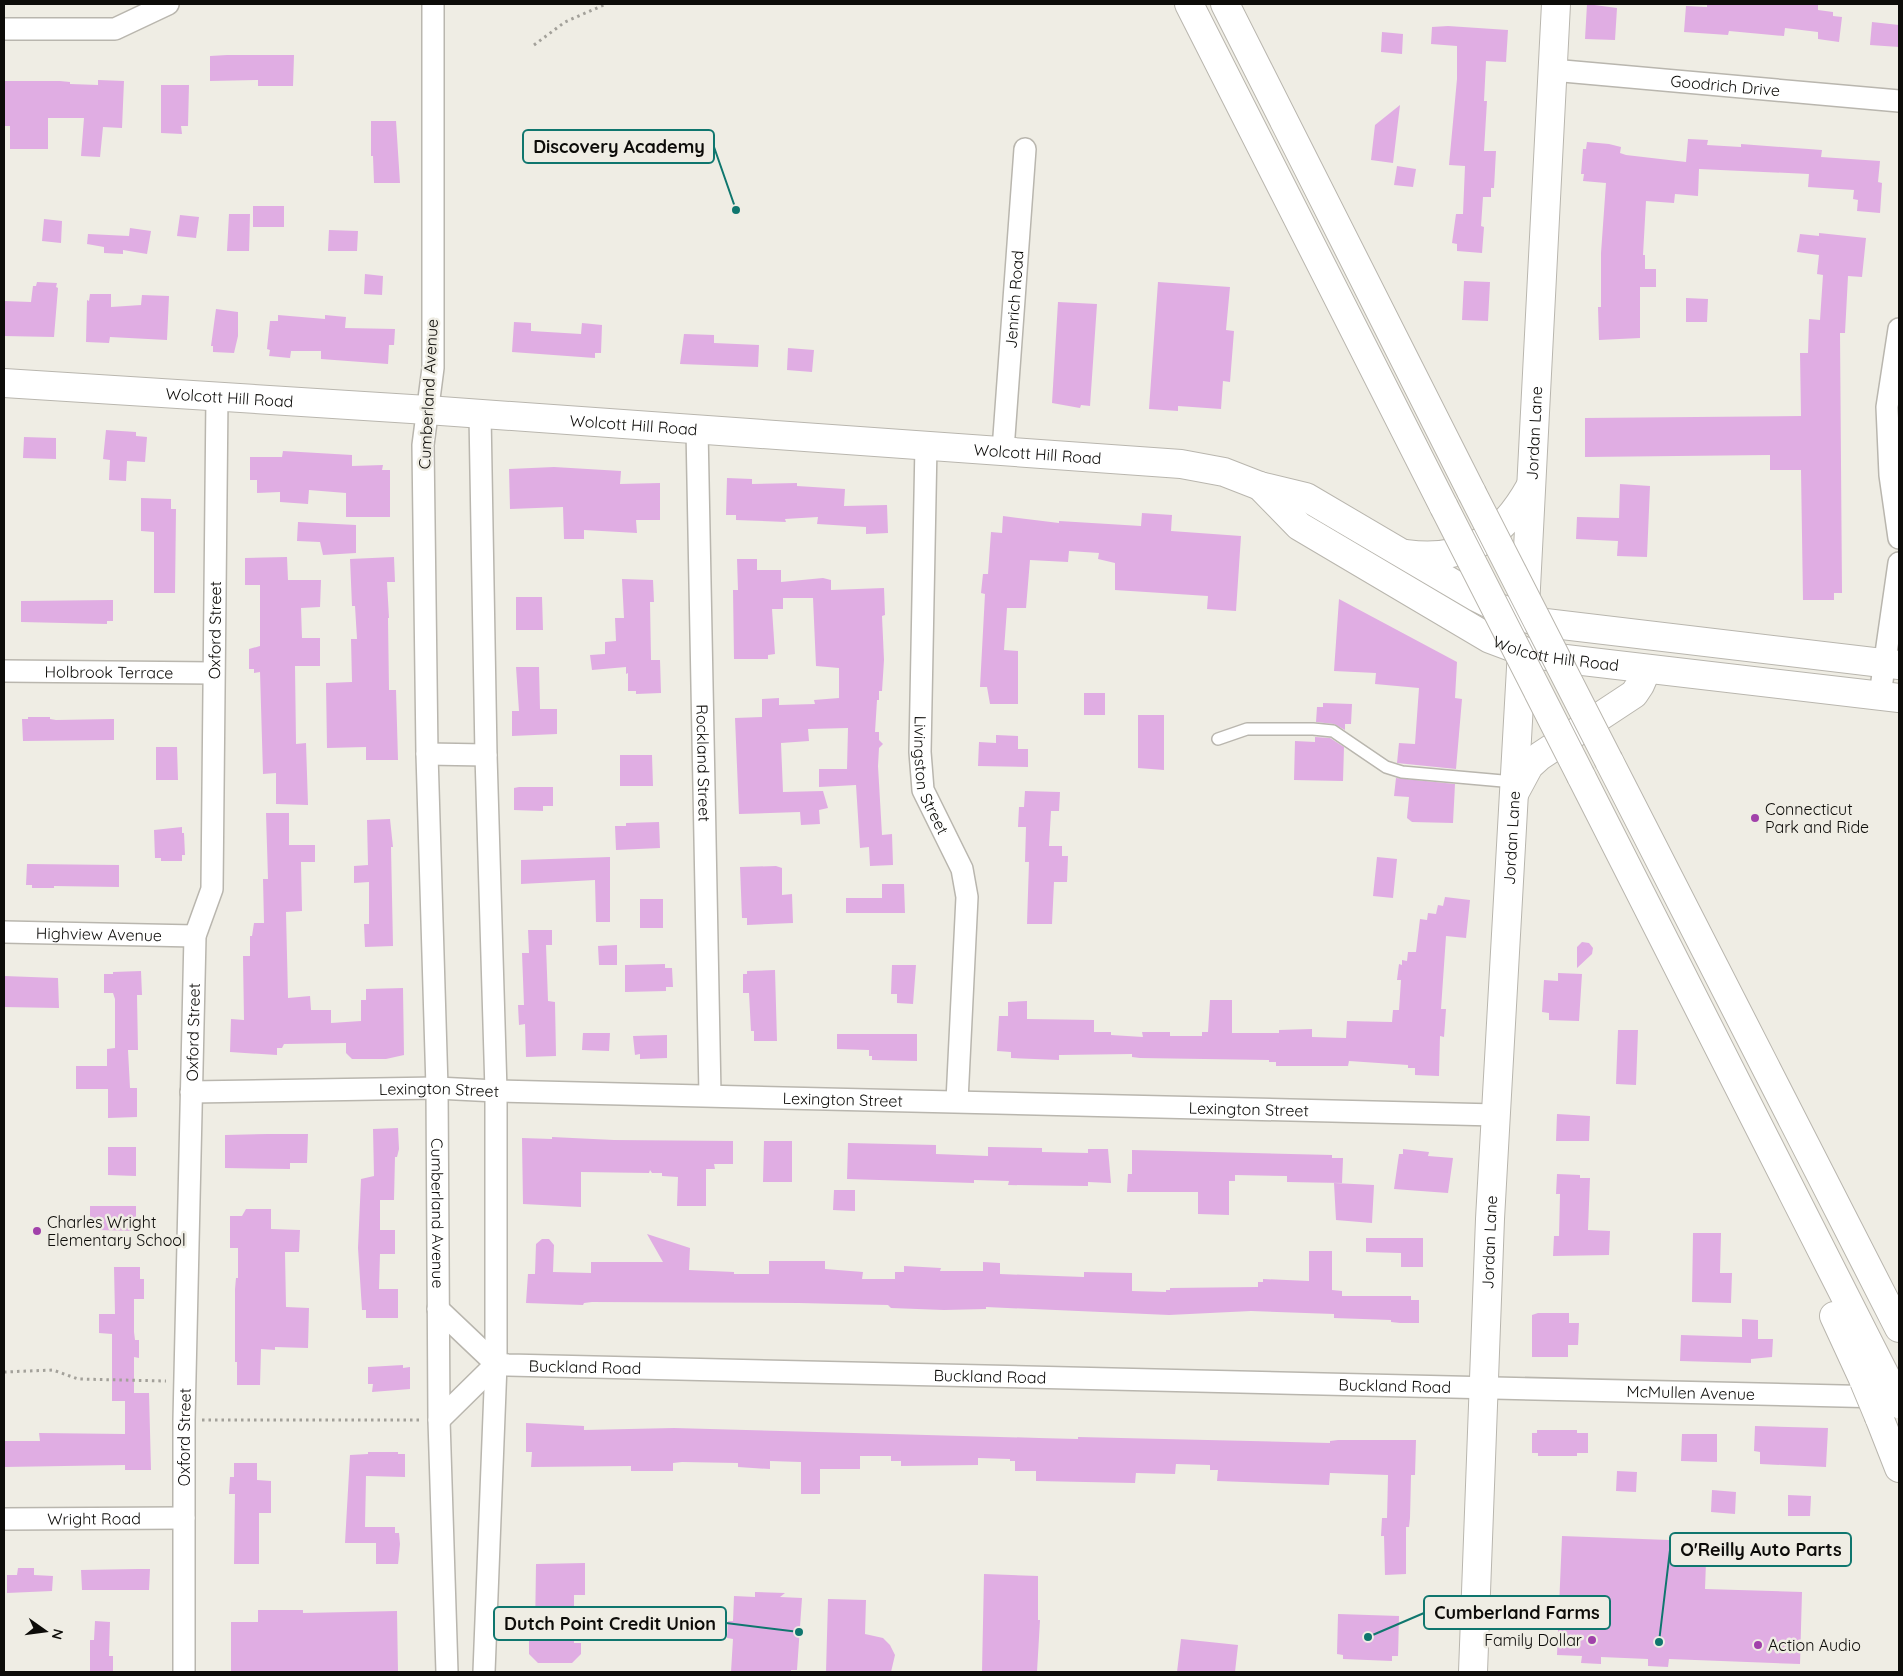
<svg xmlns="http://www.w3.org/2000/svg" width="1903" height="1676" font-family="Quicksand,sans-serif">
	<style>
		.building { fill: #e0ade3 }
		.lines { fill: none; stroke-linecap: round; stroke-linejoin: round }
		.lane-casing { stroke: #b9b6ae; stroke-width: 14 }
		.street-casing { stroke: #b9b6ae; stroke-width: 24 }
		.secondary-casing { stroke: #b9b6ae; stroke-width: 30 }
		.highway-casing { stroke: #b9b6ae; stroke-width: 30 }
		.path { stroke: #a3a19a; stroke-width: 3; stroke-dasharray: 2.5 4; stroke-linecap: butt }
		.lane { stroke: #fff; stroke-width: 11 }
		.street { stroke: #fff; stroke-width: 21 }
		.secondary { stroke: #fff; stroke-width: 28 }
		.highway { stroke: #fff; stroke-width: 28 }
		.highway-bridge-casing { stroke: #b9b6ae; stroke-width: 30; stroke-linecap: butt }
		.highway-bridge { stroke: #fff; stroke-width: 28 }
		.poi-dot { fill: #a141aa; stroke: #efede4; stroke-width: 2 }
		.labels { text-anchor: middle; stroke-width: 5; stroke-linejoin: round; paint-order: stroke }
		.street-label { font-size: 16px; fill: #0d0c09; stroke: #efede4 }
		.poi-label { font-size: 16px; fill: #0d0c09; stroke: #efede4; text-anchor: start }
		.leader { fill: none; stroke: #0f766e; stroke-width: 2 }
		.callout-dot { fill: #0f766e; stroke: #efede4; stroke-width: 2 }
		.callout { fill: #efede4; stroke: #0f766e; stroke-width: 2 }
		.callout-label { font-size: 18px; text-anchor: middle; font-weight: bold; fill: #0d0c09 }
	</style>
	<rect width="100%" height="100%" fill="#efede4"/>
	<path class="building" d="M1587 4 1617 8 1615 40 1585 39Z
		M1707 4H1818V10L1833 12V16L1842 17 1839 42 1818 39V32L1785 28 1784 36 1729 31 1728 35 1684 32 1686 6 1707 7Z
		M1872 22 1899 25V47L1870 45Z
		M1448 26 1508 30 1506 62 1486 61 1484 101H1487L1484 151H1496L1494 188H1491V197H1483L1481 226 1484 227 1482 253 1457 251V244L1452 243 1456 214H1463L1465 166 1449 165 1457 79V46L1431 44 1432 27Z
		M1382 32 1403 34 1402 54 1381 52Z
		M227 55H294L293 86H258V80L210 81V56Z
		M98 80 124 81 122 128 103 127 100 157 81 156 84 118H48V149H10V126H4V81H60L70 82V84L98 85Z
		M161 85H189L188 126H181L182 134 161 133Z
		M1400 105 1393 163 1371 160 1375 125Z
		M371 121H396L400 183H374L373 156H371Z
		M1688 139 1708 140 1707 145 1741 147V144L1822 150 1821 157 1880 161 1878 182 1882 183 1880 213 1857 211 1858 200 1853 199 1854 190 1808 187 1809 174 1699 169 1698 196 1675 194 1674 203 1646 201 1643 255H1645V269H1656V287H1640V338L1599 340 1598 307H1601V253L1606 183 1583 181 1584 174H1581L1583 149H1586L1587 142 1609 144 1621 147 1620 153 1626 155 1686 162Z
		M1397 166 1416 169 1413 187 1394 185Z
		M253 206H284V227H253Z
		M229 214H250L249 251H227Z
		M180 215 199 217 196 238 177 236Z
		M44 219 62 221 61 243 42 241Z
		M130 228 151 231 147 254 123 250V254L104 253V247L87 244 88 234 129 236Z
		M329 230 358 231 357 251H328Z
		M1819 233 1866 238 1862 277 1848 276 1845 333H1840L1842 593H1834V600H1803L1801 470H1770V455L1585 457V418L1801 416 1800 353H1808L1809 319 1820 320 1823 275 1817 274 1819 255 1797 252 1800 234 1819 236Z
		M365 274 383 276 382 295 364 294Z
		M1464 281 1490 282 1488 321 1462 320Z
		M37 282 57 283 56 287 58 288 54 337 4 336V301L31 302 33 286H36Z
		M1158 282 1230 287 1226 330 1234 331 1230 382 1223 381 1221 409 1178 406V411L1149 409Z
		M90 294H111V307L141 305 142 295 169 296 167 340 110 337 109 343 86 342 87 300 89 301Z
		M1686 298 1708 299 1707 322H1686Z
		M1058 302 1097 304 1090 406 1081 405 1080 408 1052 403Z
		M216 309 238 312V336L234 353 213 352V346H211Z
		M278 315 325 319V315L346 317 345 328 395 329 394 345H389L388 364 321 359V351H291L290 358 269 356 270 350 267 349 270 321H278Z
		M514 322 531 323V331L581 334 582 323 602 325 601 353H595V358L512 352Z
		M684 334 714 335V343L759 345 758 367 680 364Z
		M788 348 814 350 812 372 787 370Z
		M106 430 136 432V436L147 437 145 462 127 461 126 481 109 480 110 460 103 459Z
		M24 437 56 438V459L23 458Z
		M283 451 352 455V466L383 465 382 470H390V517H346V493L309 490 308 504 280 502V492L257 493V480H250V457H282Z
		M554 467 621 471 620 484 660 483V520H636L637 533 584 530V539H564L563 507 510 509 509 469Z
		M727 478 752 479V484L797 483V486L845 489 844 506 887 505 888 533 866 534V527L817 524 818 517 785 519 786 522 736 520V515H726Z
		M1620 484 1650 486 1647 557 1617 556 1618 541 1576 539 1577 517 1619 518Z
		M141 498 171 499V509H176L175 593H154V532L141 531Z
		M1142 513 1172 515 1171 531 1241 536 1236 611 1207 609 1208 596 1115 590V563L1098 559 1099 553 1069 551 1068 562 1030 560 1026 608H1007L1004 650 1018 651V704H990L987 687H980L985 594 981 593 983 574H988L991 532 1002 533 1003 516 1059 523V521L1141 526Z
		M298 522 356 525V553L323 555 320 542 297 541Z
		M287 557 288 580H321L320 607 301 608 302 638H320V666H295L296 744 306 743 308 805 276 804V773L263 774 260 672 254 673V669H249V649L260 646V585H245V558Z
		M394 557 395 582H387L389 618H388L389 690H396L398 760H366V747L327 748 326 683 352 682 351 639H357L355 606H352L350 559Z
		M737 559H757V570H781V582L823 578 831 580V590L884 588 885 615 882 616 884 660 882 691H879V700H877L875 732H879V740L883 744 879 748 878 766 882 835 892 834 893 865 870 866 869 847 860 848 856 785 819 787V769H847L848 728 808 729 809 741 781 743 783 792 823 791 828 808 819 810 820 824 801 825 800 812 739 814 735 718 762 717V699L779 698V705L815 704 814 700 839 698V668L816 666 813 598H783V609H772L775 654 768 655V659H734L733 590H738Z
		M622 579 653 580 654 602H650L651 660H660L661 693 636 694V691H628V673L626 674V667L592 670 590 655 605 654V642L616 641 615 618H624Z
		M516 597H542L543 630H516Z
		M1339 599 1457 662 1455 698 1462 699 1456 769 1397 763 1399 743 1415 744 1419 688 1375 684 1376 673 1334 671Z
		M113 600V621H107V624L21 622V601Z
		M516 667H539L540 709H557V734L512 736V711H519Z
		M1084 693H1105V715H1084Z
		M1323 703 1352 704 1351 724H1345V730L1334 724 1316 722 1317 707H1323Z
		M1138 715H1164V770L1138 768Z
		M28 717H50V719L56 720 114 719V740L23 741 22 719H28Z
		M996 735 1018 736V749H1028V767L978 766 979 742 996 743Z
		M1315 737 1330 738 1344 747 1343 781 1294 780 1295 741 1315 742Z
		M156 747H177L178 780H156Z
		M620 755H652L653 786H620Z
		M1396 778 1455 784 1453 823 1412 822 1407 818 1409 797 1394 796Z
		M519 787H553V806H543V811L514 810V788Z
		M1025 791 1060 792 1059 811H1051L1049 846H1062V856H1068L1067 882H1054L1052 924H1027L1029 862H1025L1026 827H1018L1019 807H1024Z
		M266 813H289V845H315V862H301L302 911 286 912 288 998 310 996 311 1010H331V1023L361 1021V1000H366V989L403 988 404 1055 386 1059H352L346 1053V1043L284 1044 282 1048H277V1055L230 1052 231 1019 244 1020 243 956H250V936H252L254 923H264L263 879H268Z
		M390 819 393 847H391L393 946 365 947 364 924H369V882L354 883V866L368 865 367 820Z
		M659 822 660 848 616 850 615 826H626V823Z
		M182 827V833H184L185 855H182V861H161V858H155L154 830Z
		M610 857V922H596L595 880 521 884V860Z
		M1377 857 1397 859 1393 898 1373 896Z
		M27 864 119 865V887L54 886V888H32V885H26Z
		M776 866 782 868V895L792 894 793 923 747 925V918H742L740 867Z
		M882 884H904L905 913H846V898H882Z
		M1445 897 1470 900 1466 938 1446 936 1441 1009H1446L1444 1037 1440 1036 1439 1076 1415 1075V1068H1408V1065L1349 1061 1348 1066H1276V1062H1269V1060L1140 1058 1132 1057V1054L1059 1055V1060L1011 1058V1052L997 1051 999 1016H1008V1002L1027 1001V1019L1094 1020V1032H1111V1035L1143 1037 1142 1032H1170V1036H1202V1032H1208L1210 1000H1232V1033H1279V1030L1312 1029V1037L1346 1038 1347 1021 1392 1022 1393 1010H1399L1401 980H1397L1399 964 1402 965V960L1407 961 1408 952H1416L1420 919 1427 920 1428 913 1436 914 1438 905 1443 906Z
		M640 899H663V928H640Z
		M528 930H552V945H546L548 1001 555 1002 556 1056 526 1057 525 1024 519 1025 518 1005H524L522 953H529Z
		M1582 942 1589 943 1593 948 1592 954 1577 968V947Z
		M617 945V965H599L598 946Z
		M665 964V968H672L673 987H666V991L625 992V965Z
		M892 965H916L913 1004 897 1003V994H891Z
		M775 970 777 1041H754V1031H751L749 993H743V974H747V971Z
		M141 971 142 995H137L138 1050H128L130 1088H137V1117L108 1118V1089H76V1066H107V1049L115 1048V999L113 993H104V974H113V972Z
		M1558 973 1582 974 1579 1021 1549 1020V1013L1542 1012 1544 980 1558 981Z
		M4 976 58 978 59 1008 4 1007Z
		M1618 1030H1638L1636 1085 1616 1084Z
		M583 1033H610L609 1051 582 1050Z
		M837 1034H917V1061L872 1060V1056H869V1050L837 1049Z
		M667 1035V1058L640 1059V1054L635 1055 633 1036Z
		M1557 1114 1590 1116 1589 1141H1556Z
		M398 1128 399 1149 397 1157H395L394 1200H380V1230H395V1254H380L379 1289H398V1318H366V1310H362L358 1248 361 1179 374 1176 373 1129Z
		M268 1134H308L307 1163H290V1169L225 1168V1135Z
		M552 1137 614 1140 733 1141V1164H714L715 1169H706V1206H677L678 1177 662 1176V1173H652L650 1170 649 1173 581 1172V1207L523 1204 522 1138 552 1139Z
		M764 1141H792V1182H763Z
		M848 1143 936 1145V1154L988 1156V1147L1042 1148V1152L1088 1153V1149H1108L1111 1183 1088 1182V1186L1008 1185 1009 1181 974 1180V1183L847 1179Z
		M108 1147H136V1176L108 1175Z
		M1403 1149 1429 1152 1428 1156 1453 1158 1448 1193 1394 1189 1399 1154H1403Z
		M1132 1150 1332 1155V1158H1343L1342 1183 1287 1182V1176L1235 1175V1181H1229V1215L1198 1214V1192H1127L1128 1174H1132Z
		M1557 1174 1580 1175V1178H1590L1588 1230 1610 1231 1609 1255 1553 1256 1554 1236H1559L1560 1194H1556Z
		M1334 1183 1374 1185 1372 1223 1336 1220Z
		M834 1190H855V1211L833 1210Z
		M90 1206H136V1231L97 1230 98 1222H90Z
		M246 1209H271V1229L300 1230 299 1252H285L286 1307 309 1308 308 1348 275 1347V1350L261 1349 260 1385H237V1362H235V1289L236 1278H238V1248H230V1216H242Z
		M1693 1233H1721L1720 1273H1732L1731 1303 1692 1302Z
		M647 1234 690 1248 689 1270 734 1272V1274H769V1261H825V1269L863 1272 862 1279H895V1272H904V1266L941 1268 940 1271H983V1262L1000 1263V1274L1084 1277V1272L1132 1273V1291L1166 1292V1290H1170V1288L1258 1287V1282H1263V1279L1309 1281V1251H1332V1290L1342 1291V1296H1411V1300H1419V1323H1400L1391 1322V1320L1334 1318V1314L1251 1311 1169 1315 986 1307V1309L944 1310 891 1308 888 1305 799 1303 592 1302 584 1303 583 1305 526 1303 528 1274H535L536 1244 542 1239H549L554 1245 553 1272 591 1273V1262H663Z
		M1366 1238H1423V1267H1401V1253L1366 1252Z
		M114 1267H140V1279H144V1299H134V1332L135 1340H139V1358L134 1357V1393H149L151 1470H125V1465L4 1467V1441H40L39 1433 125 1434V1401H112V1334L99 1333V1314H115Z
		M1538 1313H1569V1323H1579L1578 1345H1568V1357H1532V1315Z
		M1742 1319 1758 1320V1339H1773L1772 1357 1751 1359V1363L1680 1361 1681 1335 1742 1337Z
		M403 1365V1368L410 1367V1389L372 1392 373 1384H368V1367Z
		M526 1423 584 1426V1430L674 1428 1039 1438 1078 1439V1437L1330 1443V1441L1338 1440H1416L1415 1475H1411L1410 1518 1409 1527H1406V1574L1385 1575 1384 1536H1381L1382 1518H1387L1388 1475 1330 1473 1329 1485 1217 1481 1218 1470H1210V1465L1176 1464 1175 1474 1136 1473 1135 1483 1036 1481V1471H1015V1461H1010V1459L978 1458V1465L901 1466V1461H891V1456H860V1469H820V1494H801V1462L770 1461V1469L738 1467V1463L682 1462 673 1463V1471H631V1466L531 1467 532 1452H526Z
		M1755 1426 1828 1428 1826 1467 1760 1464V1452L1754 1451Z
		M1537 1430H1577V1433H1588V1453H1577V1456H1538V1453H1532V1433H1537Z
		M1682 1434H1717V1462L1681 1461Z
		M368 1452H398V1454H405V1477L366 1476 365 1527H395V1533H399L400 1544 398 1564H376V1543H345L350 1455 368 1454Z
		M234 1463H257V1480L271 1481V1513H259V1564H234L235 1494H229L230 1477H234Z
		M1617 1471 1637 1472 1636 1492 1616 1491Z
		M1712 1490 1736 1492 1735 1514 1711 1512Z
		M1788 1495 1811 1496 1810 1516H1788Z
		M1562 1536 1696 1541 1695 1561 1706 1562 1705 1589 1802 1592 1800 1664 1669 1659 1668 1667 1648 1666V1659L1601 1657V1664L1581 1663 1582 1656 1557 1655Z
		M585 1563V1595H574V1643H581V1654L572 1663H538L529 1654V1633H535L536 1564Z
		M18 1568H34V1575L53 1576 52 1591 7 1593V1575H17Z
		M138 1569H150L149 1590H82L81 1570Z
		M984 1574 1038 1576V1620H1040L1037 1672H982Z
		M755 1592 785 1593 780 1597 802 1598 797 1670H791V1672H731L733 1639 727 1638 728 1621H733L734 1596 755 1597Z
		M828 1599 866 1600 865 1634 883 1638 890 1645 895 1655 891 1672H826Z
		M258 1610H303V1613L397 1611 398 1672H231V1622H258Z
		M1338 1614 1399 1616 1398 1656H1392V1661L1343 1659V1655L1337 1654Z
		M95 1621 110 1622 109 1656H113V1672H90V1640H94Z
		M1181 1639 1238 1645 1235 1672H1177Z"/>
	<g class="lines">
		<defs>
			<path id="lane" d="M1218 739 1247 729H1313L1333 731 1386 767 1402 772 1514 782"/>
			<g id="street">
				<path id="s1" d="M433 4V368L423 445 427 754 437 1088 439 1420 447 1672"/>
				<path d="M4 29H115L168 4"/>
				<path id="s2" d="M1552 70 1899 101"/>
				<path d="M1899 329 1887 407 1890 475 1899 538"/>
				<path d="M480 414 486 755 496 1091V1364L484 1672"/>
				<path id="s3" d="M697 429 710 1095"/>
				<path id="s4" d="M926 445 920 752 923 790 962 869 967 897 957 1101"/>
				<path id="s5" d="M1003 450 1025 149"/>
				<path id="s6" d="M4 671 213 673"/>
				<path d="M1880 695 1899 563"/>
				<path d="M427 754 486 755"/>
				<path id="s7" d="M4 932 195 936"/>
				<path id="s8" d="M191 1092 437 1088 496 1091 1496 1115"/>
				<path id="s9" d="M438 1309 496 1364 508 1365 1884 1397"/>
				<path d="M439 1420 496 1364"/>
				<path id="s10" d="M4 1519 184 1518"/>
				<path id="s11" d="M184 1672V1420L195 936 212 889 217 396"/>
			</g>
			<g id="secondary">
				<path id="s12" d="M4 383 427 410 1181 464 1224 472 1260 486 1306 497 1476 597 1494 606 1537 622 1899 665"/>
				<path id="s13" d="M1260 486 1299 526 1490 639 1522 651 1557 658 1899 698"/>
				<path d="M1407 554C1466 562 1502 537 1530 487"/>
				<path id="s14" d="M1525 607 1556 4"/>
				<path d="M1515 792 1529 766 1540 756 1634 694 1640 685 1647 669"/>
				<path id="s15" d="M1473 1672 1490 1219 1522 650"/>
			</g>
			<path id="highway" d="M1189 4 1444 507
				M1225 4 1472 493
				M1609 761 1899 1328
				M1581 776 1888 1381
				M1834 1316 1864 1381
				M1879 1417 1899 1468"/>
		</defs>
		<use href="#lane" class="lane-casing"/>
		<use href="#street" class="street-casing"/>
		<use href="#secondary" class="secondary-casing"/>
		<use href="#highway" class="highway-casing"/>
		<path class="path" d="M534 45 565 22 606 4
			M4 1372 53 1370 78 1379 166 1381
			M202 1420H419"/>
		<use href="#lane" class="lane"/>
		<use href="#street" class="street"/>
		<use href="#secondary" class="secondary"/>
		<use href="#highway" class="highway"/>
		<defs>
			<path id="highway-bridge" d="M1472 493 1609 761
				M1444 507 1581 776
				M1864 1381 1879 1417
				M1888 1381 1899 1404"/>
		</defs>
		<use href="#highway-bridge" class="highway-bridge-casing"/>
		<use href="#highway-bridge" class="highway-bridge"/>
	</g>
	<g class="poi-dot">
		<circle cx="1755" cy="818" r="5"/>
		<circle cx="37" cy="1231" r="5"/>
		<circle cx="1592" cy="1640" r="5"/>
		<circle cx="1758" cy="1645" r="5"/>
	</g>
	<g class="labels">
		<g class="street-label">
			<text dy="6" stroke="none"><textPath href="#s2" startOffset="174">Goodrich Drive</textPath></text>
			<text dy="6" stroke="none"><textPath href="#s5" startOffset="151">Jenrich Road</textPath></text>
			<text transform="translate(428 394) rotate(-87)" y="6">Cumberland Avenue</text>
			<text dy="6" stroke="none"><textPath href="#s12" startOffset="226">Wolcott Hill Road</textPath></text>
			<text dy="6" stroke="none"><textPath href="#s12" startOffset="631">Wolcott Hill Road</textPath></text>
			<text dy="6" stroke="none"><textPath href="#s14" startOffset="174">Jordan Lane</textPath></text>
			<text dy="6" stroke="none"><textPath href="#s12" startOffset="1036">Wolcott Hill Road</textPath></text>
			<text dy="6" stroke="none"><textPath href="#s11" startOffset="1045">Oxford Street</textPath></text>
			<text dy="6" stroke="none"><textPath href="#s13" startOffset="346">Wolcott Hill Road</textPath></text>
			<text dy="6" stroke="none"><textPath href="#s6" startOffset="105">Holbrook Terrace</textPath></text>
			<text dy="6" stroke="none"><textPath href="#s3" startOffset="334">Rockland Street</textPath></text>
			<text dy="6" stroke="none"><textPath href="#s4" startOffset="332">Livingston Street</textPath></text>
			<text dy="6" stroke="none"><textPath href="#s15" startOffset="835">Jordan Lane</textPath></text>
			<text dy="6" stroke="none"><textPath href="#s7" startOffset="95">Highview Avenue</textPath></text>
			<text dy="6" stroke="none"><textPath href="#s11" startOffset="640">Oxford Street</textPath></text>
			<text dy="6" stroke="none"><textPath href="#s8" startOffset="248">Lexington Street</textPath></text>
			<text dy="6" stroke="none"><textPath href="#s8" startOffset="652">Lexington Street</textPath></text>
			<text dy="6" stroke="none"><textPath href="#s8" startOffset="1058">Lexington Street</textPath></text>
			<text dy="6" stroke="none"><textPath href="#s1" startOffset="1210">Cumberland Avenue</textPath></text>
			<text dy="6" stroke="none"><textPath href="#s15" startOffset="430">Jordan Lane</textPath></text>
			<text dy="6" stroke="none"><textPath href="#s9" startOffset="169">Buckland Road</textPath></text>
			<text dy="6" stroke="none"><textPath href="#s9" startOffset="574">Buckland Road</textPath></text>
			<text dy="6" stroke="none"><textPath href="#s9" startOffset="979">Buckland Road</textPath></text>
			<text dy="6" stroke="none"><textPath href="#s9" startOffset="1275">McMullen Avenue</textPath></text>
			<text dy="6" stroke="none"><textPath href="#s11" startOffset="235">Oxford Street</textPath></text>
			<text dy="6" stroke="none"><textPath href="#s10" startOffset="90">Wright Road</textPath></text>
		</g>
		<g class="poi-label">
			<text x="1765" y="815">Connecticut<tspan x="1765" dy="18">Park and Ride</tspan></text>
			<text x="47" y="1228">Charles Wright<tspan x="47" dy="18">Elementary School</tspan></text>
			<text x="1582" y="1646" text-anchor="end">Family Dollar</text>
			<text x="1768" y="1651">Action Audio</text>
		</g>
	</g>
	<path class="leader" d="M736 210L714 147M1659 1642L1670 1550M1368 1637L1424 1613M799 1632L726 1623"/>
	<g class="callout-dot">
		<circle cx="736" cy="210" r="5"/>
		<circle cx="1659" cy="1642" r="5"/>
		<circle cx="1368" cy="1637" r="5"/>
		<circle cx="799" cy="1632" r="5"/>
	</g>
	<g class="callout">
		<rect x="523" y="130" width="191" height="33" rx="5"/>
		<rect x="1670" y="1533" width="181" height="33" rx="5"/>
		<rect x="1424" y="1596" width="186" height="33" rx="5"/>
		<rect x="494" y="1607" width="232" height="33" rx="5"/>
	</g>
	<g class="callout-label">
		<text x="619" y="153">Discovery Academy</text>
		<text x="1761" y="1556">O'Reilly Auto Parts</text>
		<text x="1517" y="1619">Cumberland Farms</text>
		<text x="610" y="1630">Dutch Point Credit Union</text>
	</g>
	<rect width="1903" height="1676" fill="none" stroke="#0d0c09" stroke-width="10"/>
	<g transform="translate(45 1631) rotate(104)" stroke="#efede4" stroke-width="4" paint-order="stroke">
	<path d="M0-4L9 19L0 12L-9 19Z" fill="#0d0c09"/>
	<text y="-8" font-size="14" font-weight="bold" text-anchor="middle" fill="#0d0c09">N</text>
	</g>
</svg>
